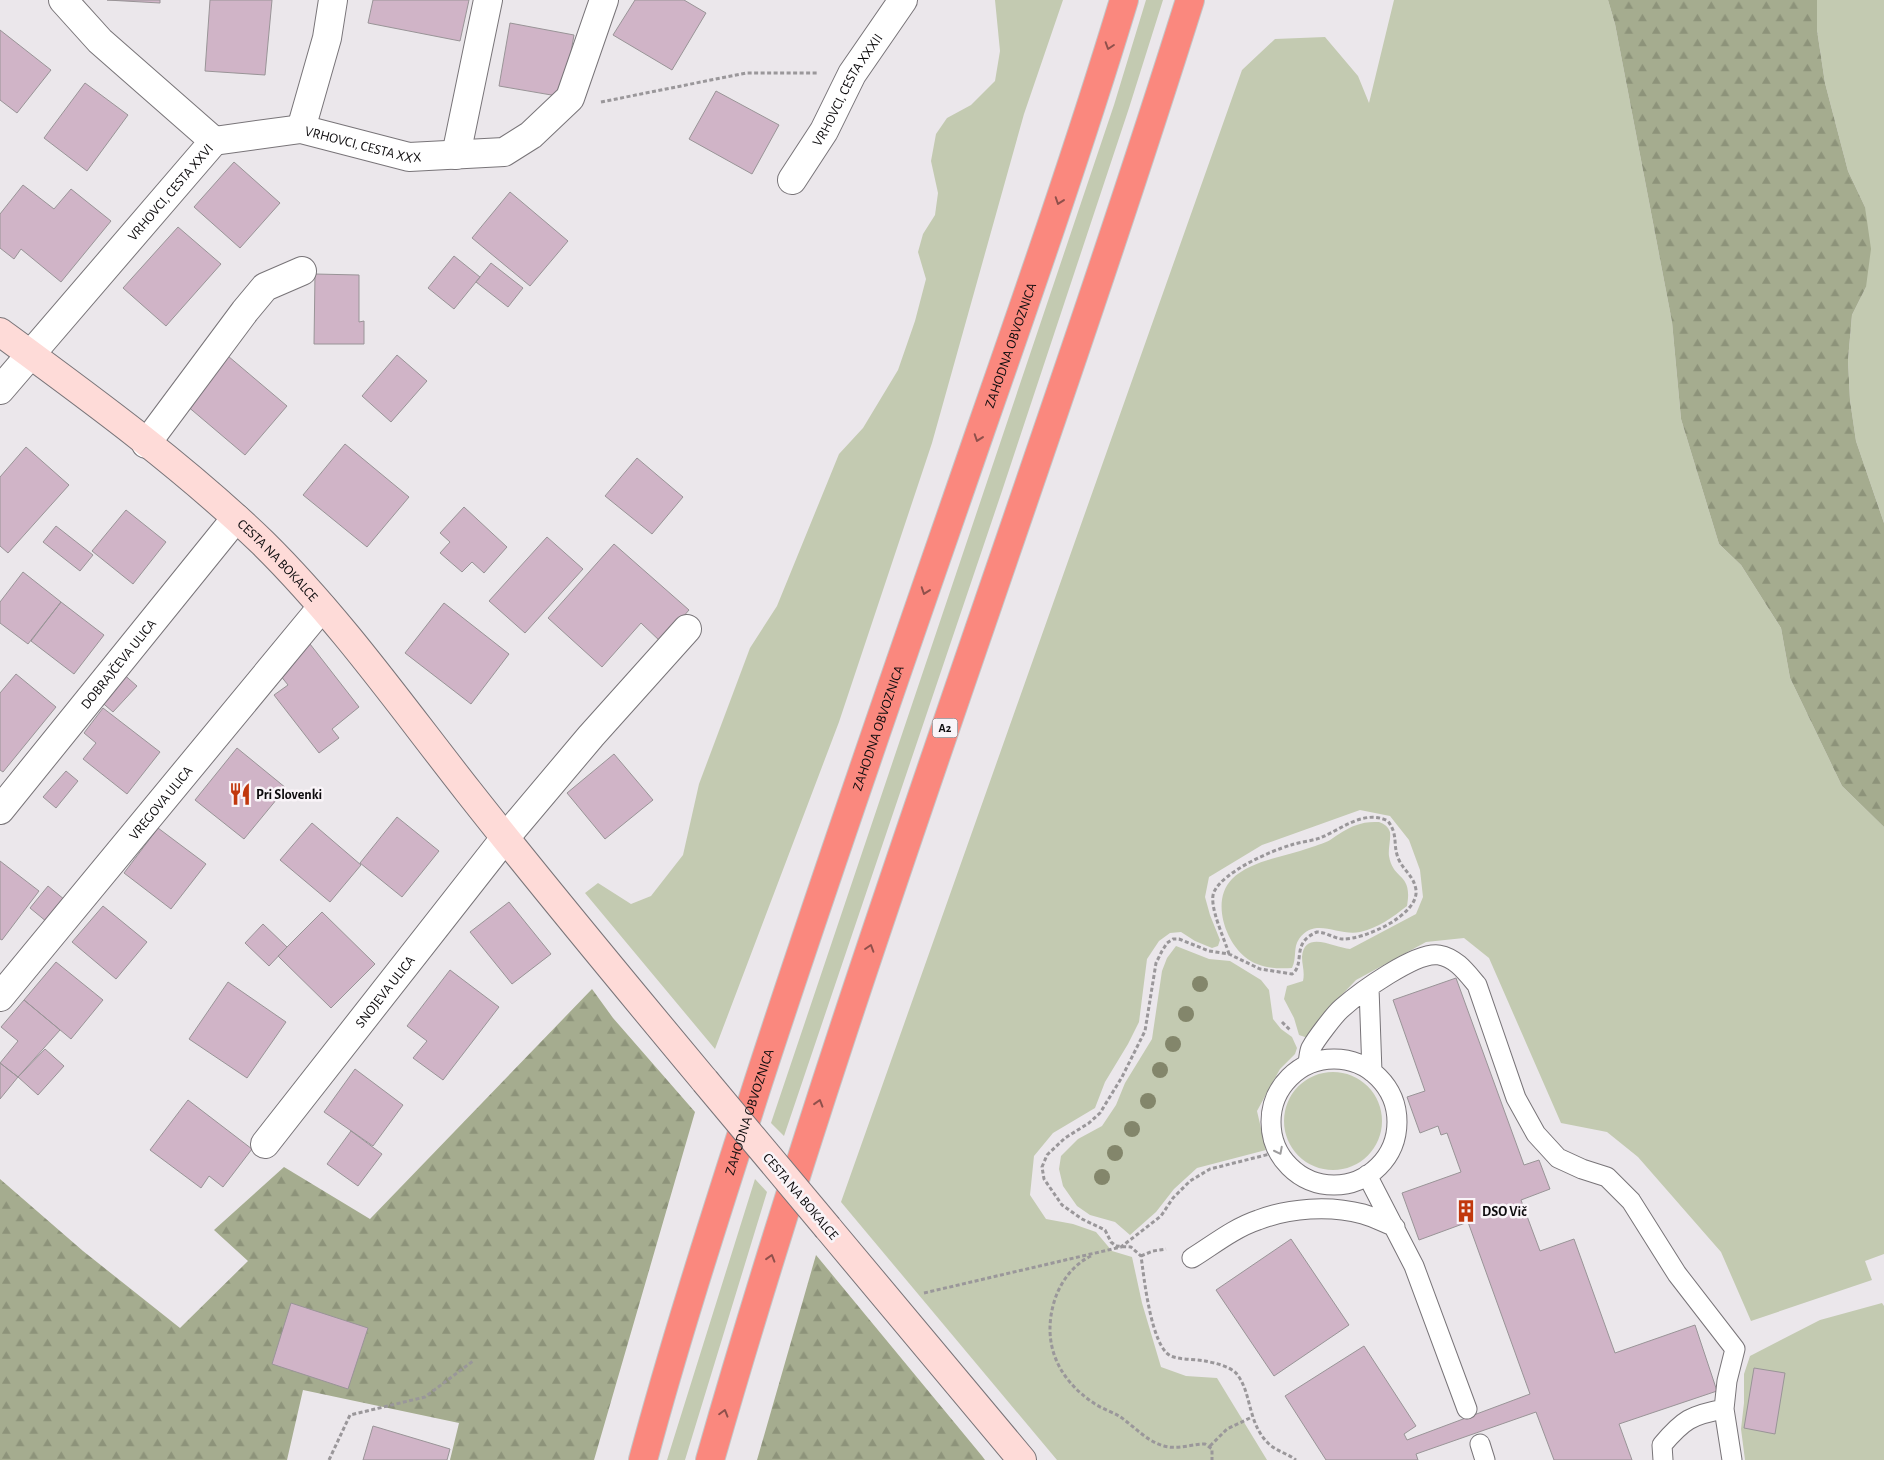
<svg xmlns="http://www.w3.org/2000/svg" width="1884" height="1460" font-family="'Alegreya Sans',sans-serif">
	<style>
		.green { fill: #c3cab1 }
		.forest { fill: url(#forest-firs) }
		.building { fill: #d0b4c7; stroke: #999497 }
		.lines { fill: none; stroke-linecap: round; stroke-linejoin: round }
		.lane-casing { stroke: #787478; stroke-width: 21 }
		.street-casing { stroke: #787478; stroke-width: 30 }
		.secondary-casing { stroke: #787478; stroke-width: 30 }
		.highway-casing { stroke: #c5c4c5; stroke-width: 30 }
		.path { stroke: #9a979a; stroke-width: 3; stroke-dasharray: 4 2.5; stroke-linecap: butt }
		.lane { stroke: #fff; stroke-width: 19 }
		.street { stroke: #fff; stroke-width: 28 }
		.secondary { stroke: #fedbd8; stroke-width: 28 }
		.highway { stroke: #fa887e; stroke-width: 28 }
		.secondary-bridge-casing { stroke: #787478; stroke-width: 30; stroke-linecap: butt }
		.secondary-bridge { stroke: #fedbd8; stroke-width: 28 }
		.tree { fill: #83866b }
		.oneway { stroke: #8f504b }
		.oneway2 { stroke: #9e9d9e }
		.labels { text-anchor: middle; stroke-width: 5; stroke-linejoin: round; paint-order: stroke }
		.shield { fill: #f9f4f8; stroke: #545154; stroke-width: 1 }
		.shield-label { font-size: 12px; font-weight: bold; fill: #0d0b0d }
		.street-label { font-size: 14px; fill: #0d0b0d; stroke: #f9f4f8 }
		.poi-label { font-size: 14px; font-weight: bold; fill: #0d0b0d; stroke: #f9f4f8; text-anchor: start }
	</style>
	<defs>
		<pattern id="forest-firs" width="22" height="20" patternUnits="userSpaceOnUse" patternTransform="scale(1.25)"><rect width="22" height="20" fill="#a5ac8f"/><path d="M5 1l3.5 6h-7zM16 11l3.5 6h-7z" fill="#8d937a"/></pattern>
	</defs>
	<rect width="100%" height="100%" fill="#ebe7eb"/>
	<path class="green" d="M995 0H1063L1024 114 932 443 839 722 715 1049 585 893 598 883 631 904 651 896 683 855 699 784 750 648 777 606 839 454 863 428 898 370 915 321 926 279 918 252 923 234 935 215 938 193 931 161 936 134 947 118 971 105 995 81 1000 51Z
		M1146 0H1163L1129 108 1002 491 784 1136 771 1123 1114 105Z
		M1394 0H1608L1615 24 1672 322 1681 419 1719 544 1741 565 1781 628 1790 678 1842 786 1884 827V1254L1865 1261 1872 1280 1751 1321 1721 1252 1638 1157 1607 1132 1561 1123 1489 958 1464 938 1426 942 1356 980 1334 1003 1308 1038 1299 1035 1294 1018 1284 999 1287 986 1303 981C1305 972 1302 965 1302 957 1304 929 1335 948 1350 949L1416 914 1423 897 1420 870 1409 840 1390 816 1360 810 1262 845 1209 877 1205 897 1210 915 1220 940 1218 946 1212 948 1195 941 1181 932 1170 933 1159 941 1147 959 1139 1022 1128 1044 1105 1082 1095 1108 1053 1133 1034 1156 1030 1195 1046 1219 1073 1224 1096 1232 1112 1251 1132 1257 1142 1303 1161 1367 1186 1376 1217 1378 1267 1460H1057L841 1202 1242 70 1275 39 1325 37 1358 76 1369 103Z
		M1817 0H1884V523L1856 441 1850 400 1848 360 1852 315 1866 287 1865 207 1848 171 1825 83 1817 30Z
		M1379 822C1384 824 1388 826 1390 832 1391 839 1388 849 1389 856 1393 881 1413 872 1407 906 1393 917 1378 928 1360 932 1339 937 1315 916 1299 939 1293 947 1297 958 1292 968 1276 969 1258 968 1245 957 1225 941 1211 900 1232 879 1251 860 1285 857 1309 848 1317 845 1327 843 1333 838 1342 832 1349 827 1360 824 1366 822 1373 822 1379 822Z
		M1176 946 1209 959 1230 961 1261 980 1269 990 1273 1019 1281 1029 1292 1037 1297 1048 1295 1054 1280 1069 1257 1111 1266 1150 1197 1168 1174 1189 1156 1212 1130 1235 1115 1222 1090 1215 1077 1206 1063 1186 1059 1169 1061 1156 1078 1139 1102 1126 1116 1105 1125 1083 1152 1039 1162 971 1167 958Z
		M1284 1121a49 49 0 1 1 98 0a49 49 0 1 1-98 0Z
		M755 1179 767 1192 685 1460H667Z
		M1882 1303 1884 1306V1460H1745L1741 1429 1744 1403V1374L1750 1356 1820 1320Z"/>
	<path class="forest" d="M1608 0H1817V30L1825 83 1848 171 1865 207 1871 249 1866 287 1852 315 1848 360 1850 400 1856 441 1884 523V827L1842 786 1790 678 1781 628 1741 565 1719 544 1681 419 1672 322 1615 24Z
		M592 989 613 1018 695 1112 594 1460H450L459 1423 303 1390 287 1460H0V1179L83 1251 180 1328 248 1261 214 1230 284 1167 370 1219Z
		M816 1255 982 1456 985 1460H757Z"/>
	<path class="building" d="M107 0H160V3Z
		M210 0H272L265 75 205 71Z
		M373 0H469L460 41 368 23Z
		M635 0H684L706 13 672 70 613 35Z
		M510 23 574 35 563 97 499 86Z
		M0 30 51 70 17 113 0 100Z
		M85 83 128 115 87 171 44 138Z
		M716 91 779 125 752 174 689 139Z
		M234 162 280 203 240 248 194 207Z
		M23 185 54 209 71 189 111 221 61 282 21 249 14 259 0 248V214Z
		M510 192 568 241 530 286 472 238Z
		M178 227 221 264 166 326 123 288Z
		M454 256 480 277 454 309 428 288Z
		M491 263 523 288 508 307 476 282Z
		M315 274 359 275V322L364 321V344H314Z
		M397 355 427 381 391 422 362 396Z
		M228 356 287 406 245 455 186 405Z
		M345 444 409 497 367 547 303 495Z
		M26 447 69 485 8 553 0 546V477Z
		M637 458 683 497 652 534 605 496Z
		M464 507 507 547 484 573 472 562 462 572 440 553 450 542 440 533Z
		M126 510 166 542 133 584 92 551Z
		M56 526 93 555 80 571 43 542Z
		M547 537 583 569 525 633 489 601Z
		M614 544 689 610 661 642 641 623 602 667 548 618Z
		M23 572 61 602 28 644 0 623V602Z
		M61 602 104 635 74 674 31 641Z
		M444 603 509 654 471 704 405 653Z
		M310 644 359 707 332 729 339 738 319 753 274 695 288 685 276 670Z
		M121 672 137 686 113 712 98 699Z
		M16 674 56 707 3 772 0 770V693Z
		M103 708 160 752 127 794 83 759 96 743 84 733Z
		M237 748 286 788 244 839 195 800Z
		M614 754 653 800 605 839 567 793Z
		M66 771 78 781 56 808 43 797Z
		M397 817 439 851 402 897 360 863Z
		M312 823 361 865 330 902 280 860Z
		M158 828 206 864 171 909 124 873Z
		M0 861 39 891 2 940 0 939Z
		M48 886 65 900 47 922 30 908Z
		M509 902 551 954 512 984 470 932Z
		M103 906 147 942 116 979 72 942Z
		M322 912 375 964 331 1008 278 956Z
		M263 924 287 947 269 966 245 943Z
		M56 962 103 1000 71 1039 24 1000Z
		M450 970 499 1007 443 1080 413 1058 427 1041 407 1026Z
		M1456 978 1524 1165 1539 1160 1550 1189 1521 1200 1540 1251 1574 1239 1615 1353 1695 1325 1717 1391 1619 1424 1632 1460H1554L1536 1412 1416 1454 1418 1460H1326L1285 1396 1364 1346 1416 1426 1404 1434 1407 1440 1530 1394 1468 1222 1419 1240 1402 1193 1461 1172 1447 1133 1441 1135 1438 1126 1420 1133 1407 1097 1425 1091 1393 1000Z
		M228 982 286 1022 247 1078 189 1039Z
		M24 1000 60 1030 18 1077 0 1063 18 1041 1 1027Z
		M45 1049 64 1066 38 1095 18 1077Z
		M0 1063 18 1077 0 1099Z
		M355 1069 403 1105 373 1146 324 1112Z
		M188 1100 252 1149 223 1187 209 1176 201 1188 150 1150Z
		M351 1131 382 1154 358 1186 327 1164Z
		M1291 1239 1349 1325 1274 1376 1216 1290Z
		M291 1303 368 1328 348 1389 272 1364Z
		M1754 1368 1785 1373 1775 1434 1744 1428Z
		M373 1426 450 1449 447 1460H363Z"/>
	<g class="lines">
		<defs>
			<path id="lane" d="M1369 988 1372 1072
				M1271 1122a63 63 0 1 1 126 0a63 63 0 1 1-126 0Z
				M1308 1063C1309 1058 1309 1052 1311 1048 1316 1039 1334 1015 1342 1008 1359 993 1416 951 1439 955 1456 958 1466 972 1477 985L1516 1098 1536 1134 1558 1158 1582 1169 1607 1177 1631 1201 1677 1274 1735 1349 1727 1381 1724 1409 1732 1460
				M1367 1175 1414 1266 1467 1409
				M1192 1258C1213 1245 1234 1228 1258 1220 1290 1208 1329 1205 1363 1214 1374 1217 1385 1223 1395 1227
				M1480 1444 1485 1460
				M1663 1460 1662 1445C1683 1420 1691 1415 1724 1409"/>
			<g id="street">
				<path d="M301 129 327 38 333 0"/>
				<path id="s1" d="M214 141 301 129 409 157 504 152 531 135 570 98 604 0"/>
				<path d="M456 155 488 0"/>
				<path id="s2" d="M792 180 824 131 852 74 903 0"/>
				<path id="s3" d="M0 390 214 141 100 41 63 0"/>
				<path d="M146 444 245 311 265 287 302 271"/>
				<path id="s4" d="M0 810 236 518"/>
				<path id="s5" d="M0 997 322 607"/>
				<path id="s6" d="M265 1144 505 838 591 736 687 629"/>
			</g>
			<g id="secondary">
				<path id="s7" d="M0 332C90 398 182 465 263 543 339 618 402 707 468 791 545 889 625 985 705 1081"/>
				<path d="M828 1228 1022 1460"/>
			</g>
			<g id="highway">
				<path id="s8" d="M643 1460C677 1333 718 1208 758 1083 829 865 905 649 980 432 1030 289 1080 145 1124 0"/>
				<path d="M710 1460C851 967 1036 489 1190 0"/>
			</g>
		</defs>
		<use href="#lane" class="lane-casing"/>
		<use href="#street" class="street-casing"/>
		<use href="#secondary" class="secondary-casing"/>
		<use href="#highway" class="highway-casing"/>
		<path class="path" d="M601 102 746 73H817
			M1229 954C1225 940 1208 905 1214 892 1223 872 1270 851 1291 845 1300 842 1311 841 1320 838 1342 829 1364 809 1388 821 1399 836 1392 845 1399 860 1404 871 1414 876 1416 890 1419 915 1364 940 1342 939 1333 938 1326 932 1317 932 1290 943 1306 964 1292 974L1260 969 1229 954 1209 951 1179 939H1173L1167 943 1162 951 1156 963 1145 1031 1122 1077 1100 1113 1089 1123 1065 1138 1047 1155 1042 1167 1044 1179 1062 1205 1082 1219 1105 1230 1111 1242 1116 1246 1131 1247 1141 1256C1144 1277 1151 1347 1171 1356 1181 1360 1194 1359 1205 1361 1215 1363 1229 1366 1236 1373 1252 1392 1247 1421 1267 1442 1275 1451 1287 1453 1296 1460
			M1282 1022 1290 1030
			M1091 1256C1074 1264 1061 1281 1055 1299 1041 1342 1057 1379 1095 1404 1103 1409 1112 1412 1119 1416 1134 1426 1146 1441 1164 1446 1178 1450 1191 1444 1205 1444L1212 1449V1460
			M1141 1256 1153 1251 1166 1249
			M924 1293 1121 1247 1161 1216 1173 1198 1190 1181 1210 1169 1278 1152
			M1210 1446 1227 1429 1252 1417
			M329 1460 350 1415 425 1397 473 1361"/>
		<use href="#lane" class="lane"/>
		<use href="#street" class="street"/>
		<use href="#secondary" class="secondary"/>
		<use href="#highway" class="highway"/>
		<defs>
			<path id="secondary-bridge" d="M705 1081 828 1228"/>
		</defs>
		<use href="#secondary-bridge" class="secondary-bridge-casing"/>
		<use href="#secondary-bridge" class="secondary-bridge"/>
	</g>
	<g class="tree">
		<circle cx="1200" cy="984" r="8"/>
		<circle cx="1186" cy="1014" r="8"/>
		<circle cx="1173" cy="1044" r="8"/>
		<circle cx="1160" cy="1070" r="8"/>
		<circle cx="1148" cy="1101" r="8"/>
		<circle cx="1132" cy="1129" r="8"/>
		<circle cx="1115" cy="1153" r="8"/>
		<circle cx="1102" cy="1177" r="8"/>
	</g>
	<defs><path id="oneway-chevron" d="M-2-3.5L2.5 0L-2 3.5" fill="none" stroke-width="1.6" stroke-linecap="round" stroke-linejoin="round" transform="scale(1.25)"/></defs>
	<g class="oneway">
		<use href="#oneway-chevron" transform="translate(1109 46) rotate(108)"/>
		<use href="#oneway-chevron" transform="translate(1059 201) rotate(109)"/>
		<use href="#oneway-chevron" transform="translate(978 438) rotate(109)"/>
		<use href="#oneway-chevron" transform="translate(925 591) rotate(109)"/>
		<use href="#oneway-chevron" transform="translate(870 948) rotate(-72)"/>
		<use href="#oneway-chevron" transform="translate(819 1103) rotate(-73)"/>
		<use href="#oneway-chevron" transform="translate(771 1258) rotate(-73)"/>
		<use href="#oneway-chevron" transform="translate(724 1413) rotate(-74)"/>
	</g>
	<use class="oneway2" href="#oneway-chevron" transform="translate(1279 1151) rotate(63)"/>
	<defs>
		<symbol id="restaurant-bare" viewBox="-9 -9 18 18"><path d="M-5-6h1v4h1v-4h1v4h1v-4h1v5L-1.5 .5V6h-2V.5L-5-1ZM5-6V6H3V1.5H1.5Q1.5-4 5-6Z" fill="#c1380d" stroke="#f9f4f8" stroke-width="2.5" paint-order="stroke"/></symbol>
		<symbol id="building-bare" viewBox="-9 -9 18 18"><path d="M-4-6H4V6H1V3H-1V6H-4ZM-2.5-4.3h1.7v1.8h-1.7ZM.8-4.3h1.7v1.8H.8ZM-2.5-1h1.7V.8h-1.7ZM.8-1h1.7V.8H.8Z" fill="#c1380d" stroke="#f9f4f8" stroke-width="2.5" paint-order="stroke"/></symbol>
	</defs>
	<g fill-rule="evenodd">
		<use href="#restaurant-bare" x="224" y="778" width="32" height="32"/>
		<use href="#building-bare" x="1450" y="1195" width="32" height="32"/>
	</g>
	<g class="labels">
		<rect class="shield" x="932.5" y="718.5" width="25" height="19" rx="4"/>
		<g class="shield-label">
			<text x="945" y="732">A2</text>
		</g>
		<g class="street-label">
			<text dy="5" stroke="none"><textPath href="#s2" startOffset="106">VRHOVCI, CESTA XXXII</textPath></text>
			<text dy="5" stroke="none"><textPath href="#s1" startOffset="152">VRHOVCI, CESTA XXX</textPath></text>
			<text dy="5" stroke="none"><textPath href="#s3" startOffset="261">VRHOVCI, CESTA XXVI</textPath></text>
			<text dy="5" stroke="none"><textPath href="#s8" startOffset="1174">ZAHODNA OBVOZNICA</textPath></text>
			<text dy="5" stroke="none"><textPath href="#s7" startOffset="360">CESTA NA BOKALCE</textPath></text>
			<text dy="5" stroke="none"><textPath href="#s4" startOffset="188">DOBRAJČEVA ULICA</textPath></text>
			<text dy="5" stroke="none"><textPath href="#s8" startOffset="769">ZAHODNA OBVOZNICA</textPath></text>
			<text dy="5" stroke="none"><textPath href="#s5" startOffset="252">VREGOVA ULICA</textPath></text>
			<text dy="5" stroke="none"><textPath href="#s6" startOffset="194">SNOJEVA ULICA</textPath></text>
			<text dy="5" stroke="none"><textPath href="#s8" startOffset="364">ZAHODNA OBVOZNICA</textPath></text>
			<text transform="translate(801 1196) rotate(50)" y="5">CESTA NA BOKALCE</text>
		</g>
		<g class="poi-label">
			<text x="256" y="799">Pri Slovenki</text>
			<text x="1482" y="1216">DSO Vič</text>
		</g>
	</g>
</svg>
